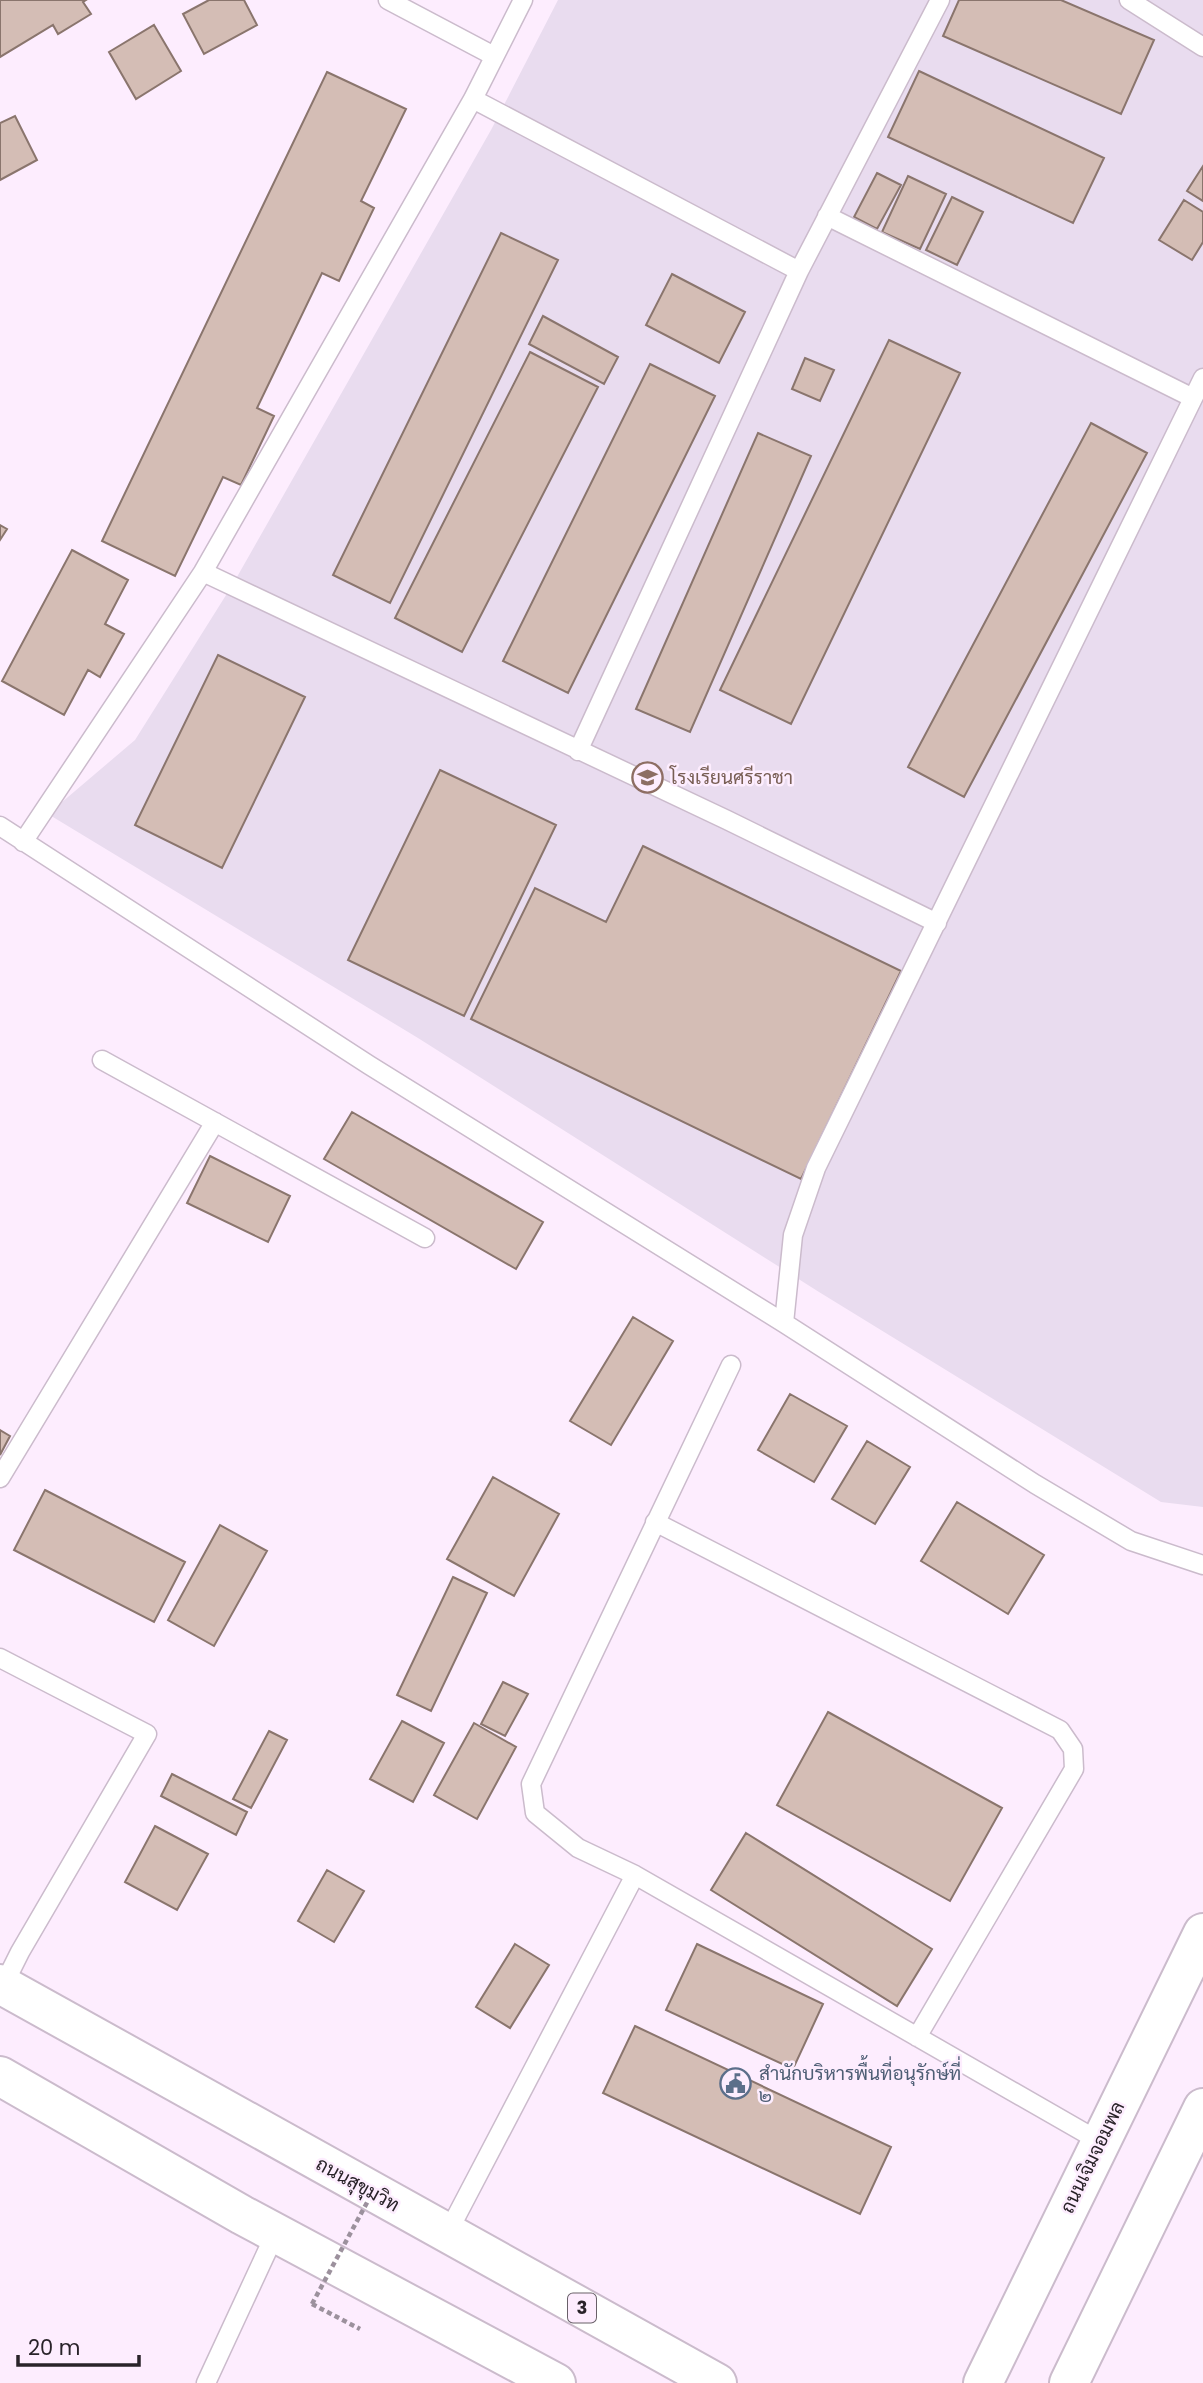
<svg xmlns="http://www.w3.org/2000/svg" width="1203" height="2383" font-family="Poppins,Sarabun,sans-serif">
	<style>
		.education { fill: #e9dcef }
		.building { fill: #d4bdb5; stroke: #8a756d; stroke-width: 2 }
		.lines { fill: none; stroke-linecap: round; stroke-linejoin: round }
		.lane-casing { stroke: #cbbbcc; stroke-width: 21 }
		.secondary-casing { stroke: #cbbbcc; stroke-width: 42 }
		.highway-casing { stroke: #cbbbcc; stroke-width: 42 }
		.path { stroke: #9c919d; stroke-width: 4.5; stroke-dasharray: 5 3.5; stroke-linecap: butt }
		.lane { stroke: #fff; stroke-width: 18 }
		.secondary { stroke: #fff; stroke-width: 38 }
		.highway { stroke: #fff; stroke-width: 38 }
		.path-bridge { stroke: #9c919d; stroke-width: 4.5; stroke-dasharray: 5 3.5; stroke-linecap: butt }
		.labels { text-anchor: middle; stroke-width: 5; stroke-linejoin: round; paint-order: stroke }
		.shield { fill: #fdedfe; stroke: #696069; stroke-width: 2 }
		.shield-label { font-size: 18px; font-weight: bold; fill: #292329 }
		.education-label { font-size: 19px; fill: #785e54; stroke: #fdedfe; text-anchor: start }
		.service-label { font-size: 19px; fill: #4e5e75; stroke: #fdedfe; text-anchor: start }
		.street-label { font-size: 19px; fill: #292329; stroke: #fdedfe }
	</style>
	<rect width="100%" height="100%" fill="#fdedfe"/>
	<path class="education" d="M558 0H1203V1507L1161 1502 819 1292 418 1038 48 814 135 740 233 584 491 130Z"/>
	<path class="building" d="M0 0H86L83 2 91 14 58 34 53 25 0 57Z
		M209 0H244L257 25 204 54 183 14Z
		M959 0H1061L1154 40 1121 114 943 36Z
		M154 25 181 71 136 99 109 52Z
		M919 71 1104 158 1073 223 888 137Z
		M327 72 406 109 361 201 374 208 339 281 322 273 257 408 274 416 241 485 223 477 175 576 102 541Z
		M15 116 37 160 0 180V123Z
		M1203 166V201L1187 191Z
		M877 173 901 185 877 229 854 217Z
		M908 176 946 194 920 249 882 232Z
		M952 197 983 212 957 265 926 250Z
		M1184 200 1203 212V242L1192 260 1159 240Z
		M501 233 558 260 390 603 333 575Z
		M672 274 745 312 719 363 646 325Z
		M543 316 618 357 604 384 529 344Z
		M889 340 960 373 791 724 720 690Z
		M530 352 598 387 462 652 395 618Z
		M805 358 834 370 820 401 792 389Z
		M650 364 715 396 568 693 503 661Z
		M1091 423 1147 453 964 797 908 767Z
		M758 433 811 456 690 732 636 709Z
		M0 525 7 529 0 540Z
		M72 550 128 580 105 624 124 634 100 677 88 670 64 715 2 681Z
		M218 655 305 697 222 868 135 825Z
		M440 770 556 825 464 1016 348 960Z
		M643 846 901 971 801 1179 471 1019 535 888 606 922Z
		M352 1112 543 1222 516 1269 324 1159Z
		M210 1156 290 1196 268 1242 187 1203Z
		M633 1317 673 1341 611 1445 570 1421Z
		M790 1394 847 1426 814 1482 758 1450Z
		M0 1430 10 1436 0 1455Z
		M867 1441 910 1467 875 1524 832 1499Z
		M493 1477 559 1514 514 1596 447 1559Z
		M45 1490 185 1562 154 1622 14 1550Z
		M957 1502 1044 1555 1008 1614 921 1561Z
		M220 1525 267 1551 214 1646 168 1620Z
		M453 1577 487 1593 431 1711 397 1695Z
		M503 1682 528 1694 505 1736 481 1724Z
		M828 1712 1002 1808 950 1901 777 1805Z
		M402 1721 444 1743 413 1802 370 1779Z
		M474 1723 516 1747 477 1819 434 1795Z
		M269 1731 287 1740 251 1808 233 1799Z
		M172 1774 247 1812 236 1835 161 1796Z
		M155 1826 208 1854 177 1910 125 1882Z
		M746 1833 932 1949 897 2006 711 1890Z
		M327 1870 364 1891 334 1942 298 1921Z
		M515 1944 549 1965 510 2028 476 2007Z
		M697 1944 823 2004 793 2069 666 2010Z
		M635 2026 891 2147 860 2214 603 2093Z"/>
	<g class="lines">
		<defs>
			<path id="lane" d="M388 0 494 56
				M1129 0 1203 47
				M473 99 799 271
				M827 216 1193 398
				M203 572 727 820 937 923
				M578 751 799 271 940 0
				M0 826 369 1065 784 1323 1035 1484 1131 1541 1203 1565
				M23 842 203 572 473 99 523 0
				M102 1060 425 1238
				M784 1323 793 1235 816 1168 1203 378
				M0 1478 215 1122
				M655 1522 1060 1730 1073 1749 1074 1769 917 2037
				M0 1658 147 1734 20 1952 3 1986
				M635 1875 578 1848 535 1813 531 1784 731 1365
				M447 2234 635 1875 1099 2141
				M206 2383 276 2232"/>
			<path id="secondary" d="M983 2383 1203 1933
				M1069 2383 1203 2108"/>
			<path id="highway" d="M0 1984 717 2383
				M0 2076 242 2215 556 2383"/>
		</defs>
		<use href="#lane" class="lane-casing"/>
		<use href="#secondary" class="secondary-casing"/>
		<use href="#highway" class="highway-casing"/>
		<path class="path" d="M312 2304 360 2329"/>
		<use href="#lane" class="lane"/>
		<use href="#secondary" class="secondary"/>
		<use href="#highway" class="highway"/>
		<path class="path-bridge" d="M312 2304 376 2186"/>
	</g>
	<defs>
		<symbol id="school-ring" viewBox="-11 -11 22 22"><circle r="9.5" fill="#fdedfe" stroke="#8d6e63" stroke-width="1.5"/><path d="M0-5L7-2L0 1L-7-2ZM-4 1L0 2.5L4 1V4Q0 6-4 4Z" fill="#8d6e63"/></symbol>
		<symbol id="civic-ring" viewBox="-11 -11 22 22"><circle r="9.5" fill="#fdedfe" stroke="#5c6f8a" stroke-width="1.5"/><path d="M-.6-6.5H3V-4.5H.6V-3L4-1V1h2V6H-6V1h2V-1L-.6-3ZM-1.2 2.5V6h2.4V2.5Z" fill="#5c6f8a"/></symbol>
	</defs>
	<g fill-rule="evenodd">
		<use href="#school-ring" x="630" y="760" width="35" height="35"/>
		<use href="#civic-ring" x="718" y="2066" width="35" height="35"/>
	</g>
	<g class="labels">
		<rect class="shield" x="568" y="2293.5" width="28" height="29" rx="5"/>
		<g class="shield-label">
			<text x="582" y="2314">3</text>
		</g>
		<g class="education-label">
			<text x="670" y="784">โรงเรียนศรีราชา</text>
		</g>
		<g class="service-label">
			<text x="759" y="2080">สำนักบริหารพื้นที่อนุรักษ์ที่<tspan x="759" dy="22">๒</tspan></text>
		</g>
		<g class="street-label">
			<text transform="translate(1092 2157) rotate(-64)" y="7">ถนนเจิมจอมพล</text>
			<text transform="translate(358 2184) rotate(29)" y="7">ถนนสุขุมวิท</text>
		</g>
	</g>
	<path d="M18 2355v10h121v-10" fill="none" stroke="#292329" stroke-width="3.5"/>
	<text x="28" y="2355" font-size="21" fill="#292329" stroke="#fdedfe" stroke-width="5" paint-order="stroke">20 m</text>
</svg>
